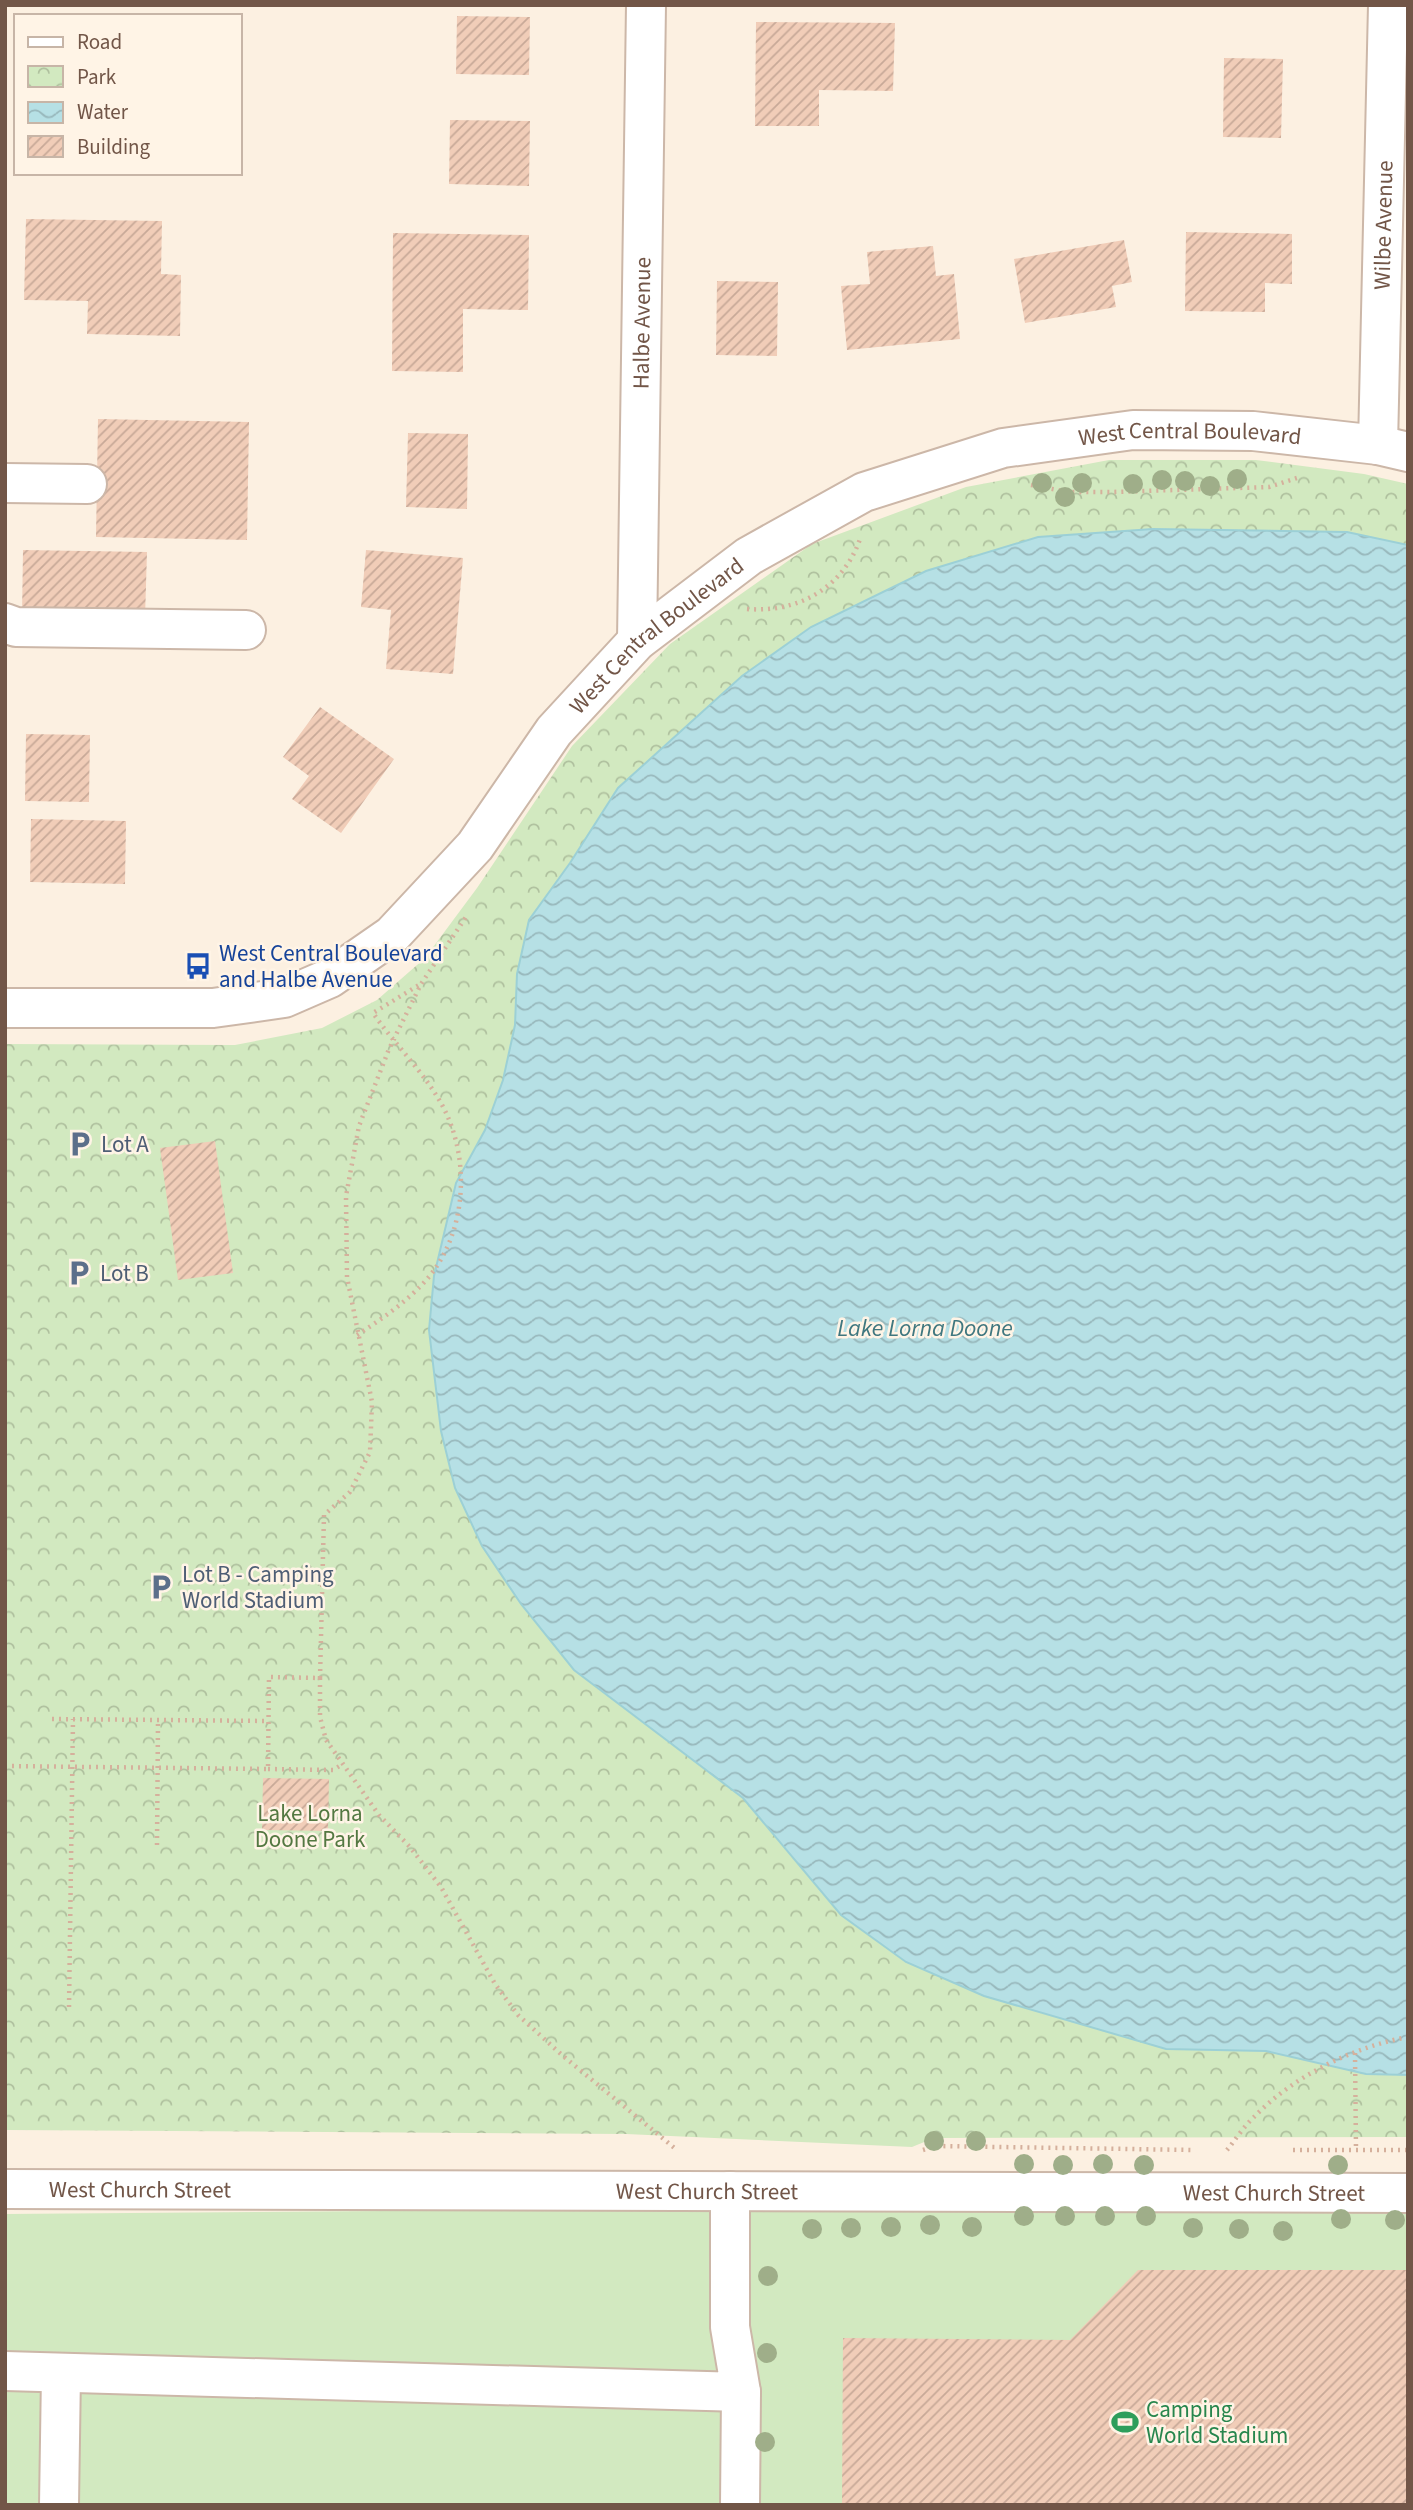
<svg xmlns="http://www.w3.org/2000/svg" width="1413" height="2510" font-family="'Source Sans 3',sans-serif">
	<style>
		.green { fill: #d2e9c0 }
		.park { fill: url(#park-crowns) }
		.water { fill: url(#water-waves); stroke: #9cd0d6; stroke-width: 2 }
		.building { fill: url(#building-hatch) }
		.lines { fill: none; stroke-linecap: round; stroke-linejoin: round }
		.minor-casing { stroke: #ccb7a8; stroke-width: 42 }
		.path { stroke: #d5b09c; stroke-width: 4.5; stroke-dasharray: 2 5; stroke-linecap: butt }
		.minor { stroke: #fff; stroke-width: 38 }
		.tree { fill: #9fae89 }
		.labels { text-anchor: middle; stroke-width: 5; stroke-linejoin: round; paint-order: stroke }
		.street-label { font-size: 23px; fill: #725648; stroke: #fff4e6 }
		.transit-label { font-size: 23px; fill: #164399; stroke: #fff4e6; text-anchor: start }
		.service-label { font-size: 23px; fill: #4e5e75; stroke: #fff4e6; text-anchor: start }
		.park-label { font-size: 23px; fill: #537841; stroke: #fff4e6 }
		.leisure-label { font-size: 23px; fill: #27864d; stroke: #fff4e6; text-anchor: start }
		.water-label { font-size: 24px; font-style: italic; fill: #3f777f; stroke: #fff4e6 }
	</style>
	<defs>
		<pattern id="park-crowns" width="20" height="18" patternUnits="userSpaceOnUse" patternTransform="scale(1.75)"><rect width="20" height="18" fill="#d2e9c0"/><path d="M2 6a3 3 0 1 1 6 0M12 15a3 3 0 1 1 6 0" fill="none" stroke="#afc09e"/></pattern>
		<pattern id="water-waves" width="16" height="10" patternUnits="userSpaceOnUse" patternTransform="scale(1.75)"><rect width="16" height="10" fill="#b6e0e5"/><path d="M0 5q4-4 8 0t8 0" fill="none" stroke="#98b8bc"/></pattern>
		<pattern id="building-hatch" width="6" height="6" patternUnits="userSpaceOnUse" patternTransform="scale(1.75)"><rect width="6" height="6" fill="#f1cdb8"/><path d="M-1 1l2-2M0 6l6-6M5 7l2-2" fill="none" stroke="#c8a998"/></pattern>
	</defs>
	<rect width="100%" height="100%" fill="#fcf0e1"/>
	<path class="green" d="M636 2209 1408 2210V2505H5V2214Z"/>
	<path class="park" d="M1109 460H1256L1364 474 1408 484V545L1346 532 1038 537 926 571 811 627 570 863 529 920 517 974 515 1025 503 1080 485 1130 456 1183 434 1276 429 1330 441 1431 455 1488 482 1546 521 1604 574 1670 743 1798 841 1915 906 1962 984 1996 1166 2049 1266 2051 1366 2074 1408 2075V2137L934 2138 912 2147 626 2134 5 2130V1044L235 1045 322 1028 377 1000 425 958 477 888 572 746 670 644 812 544 966 487Z"/>
	<path class="water" d="M1153 529 1347 532 1408 545V2075L1366 2074 1266 2051 1166 2049 984 1996 906 1962 841 1915 743 1798 574 1670 521 1604 482 1546 455 1488 441 1431 429 1330 434 1276 456 1183 485 1130 503 1080 515 1025 517 974 529 920 570 863 618 788 742 676 811 627 926 571 1038 537Z"/>
	<path class="building" d="M457 16 530 17 529 75 456 74Z
		M756 22 895 23 893 91 819 90V126H755Z
		M1224 58 1283 59 1281 138 1223 137Z
		M450 120 530 121 529 186 449 184Z
		M26 219 162 221 161 274 181 275 180 336 87 334 88 301 24 300Z
		M1186 232 1292 234V284L1265 283V312L1185 311Z
		M393 233 529 235 528 310 463 309V372L392 371Z
		M1124 240 1132 282 1112 286 1116 307 1025 323 1014 259Z
		M933 246 936 276 954 274 960 339 847 350 841 286 870 284 867 252Z
		M717 281 778 282 777 356 716 355Z
		M98 419 249 422 247 540 96 537Z
		M408 433 468 434 467 509 406 507Z
		M23 550 147 552 145 618 22 616Z
		M366 550 463 558 453 674 386 669 391 610 361 607Z
		M320 707 394 759 341 833 292 799 309 776 283 757Z
		M26 734 90 735 89 802 25 801Z
		M31 819 126 821 125 884 30 882Z
		M215 1141 233 1273 178 1280 160 1148Z
		M263 1778 329 1779 328 1831 262 1830Z
		M1138 2270H1408V2505H842L843 2338 1070 2340Z"/>
	<g class="lines">
		<defs>
			<g id="minor">
				<path id="s1" d="M1378 445 1388 5"/>
				<path d="M5 483 87 484"/>
				<path d="M5 623 16 627 246 630"/>
				<path id="s2" d="M637 641 646 5"/>
				<path id="s3" d="M5 1008H213L284 998 330 978 392 935 475 846 554 731 637 641 749 556 864 492 1003 448 1133 430 1253 431 1378 445 1408 452"/>
				<path id="s4" d="M5 2189 1408 2193"/>
				<path d="M5 2371 741 2392 730 2327V2191"/>
				<path d="M59 2505 61 2373"/>
				<path d="M740 2505 741 2392"/>
			</g>
		</defs>
		<use href="#minor" class="minor-casing"/>
		<path class="path" d="M1031 485 1068 492H1112L1269 487 1300 477
			M747 609C798 613 843 588 860 539
			M357 1335C382 1319 408 1301 428 1278 469 1229 471 1151 438 1098 419 1067 393 1042 373 1013L419 985
			M320 1678 324 1515 350 1492 370 1452 372 1402 347 1277 346 1196 359 1126 389 1049 421 984 466 917
			M52 1719 269 1721
			M5 1766 268 1769 269 1677 320 1678V1717L326 1740 379 1815 410 1847 441 1887 495 1984 518 2015 563 2056 677 2150
			M268 1769 333 1770 343 1764
			M157 1845 158 1720
			M69 2007 73 1719
			M1355 2053 1356 2150
			M923 2150 936 2146 1193 2150
			M1227 2150C1236 2139 1244 2126 1255 2116 1294 2076 1353 2047 1408 2037
			M1293 2150H1408"/>
		<use href="#minor" class="minor"/>
	</g>
	<g class="tree">
		<circle cx="1237" cy="479" r="10"/>
		<circle cx="1162" cy="480" r="10"/>
		<circle cx="1185" cy="481" r="10"/>
		<circle cx="1042" cy="483" r="10"/>
		<circle cx="1082" cy="483" r="10"/>
		<circle cx="1133" cy="484" r="10"/>
		<circle cx="1210" cy="486" r="10"/>
		<circle cx="1065" cy="497" r="10"/>
		<circle cx="934" cy="2141" r="10"/>
		<circle cx="976" cy="2141" r="10"/>
		<circle cx="1024" cy="2164" r="10"/>
		<circle cx="1103" cy="2164" r="10"/>
		<circle cx="1063" cy="2165" r="10"/>
		<circle cx="1144" cy="2165" r="10"/>
		<circle cx="1338" cy="2165" r="10"/>
		<circle cx="1024" cy="2216" r="10"/>
		<circle cx="1065" cy="2216" r="10"/>
		<circle cx="1105" cy="2216" r="10"/>
		<circle cx="1146" cy="2216" r="10"/>
		<circle cx="1341" cy="2219" r="10"/>
		<circle cx="1395" cy="2220" r="10"/>
		<circle cx="930" cy="2225" r="10"/>
		<circle cx="891" cy="2227" r="10"/>
		<circle cx="972" cy="2227" r="10"/>
		<circle cx="851" cy="2228" r="10"/>
		<circle cx="1193" cy="2228" r="10"/>
		<circle cx="812" cy="2229" r="10"/>
		<circle cx="1239" cy="2229" r="10"/>
		<circle cx="1283" cy="2231" r="10"/>
		<circle cx="768" cy="2276" r="10"/>
		<circle cx="767" cy="2353" r="10"/>
		<circle cx="765" cy="2442" r="10"/>
	</g>
	<defs>
		<symbol id="bus-bare" viewBox="-9 -9 18 18"><path d="M-5-6H5V4H4V6H2V4H-2V6H-4V4H-5ZM-3.5-4V0h7V-4ZM-3.5 1.2v1.5H-2V1.2ZM2 1.2v1.5H3.5V1.2Z" fill="#1a4fb4" stroke="#fff4e6" stroke-width="2.5" paint-order="stroke"/></symbol>
		<symbol id="parking-bare" viewBox="-9 -9 18 18"><path d="M-3.5-5.5H1a3.5 3.5 0 0 1 0 7H-1V5.5H-3.5ZM-1-3.4V-.6H.8a1.4 1.4 0 0 0 0-2.8Z" fill="#5c6f8a" stroke="#fff4e6" stroke-width="2.5" paint-order="stroke"/></symbol>
		<symbol id="stadium-bare" viewBox="-9 -9 18 18"><path d="M0-5a6.5 5 0 1 0 0 10a6.5 5 0 1 0 0-10ZM-3.5-1.8h7v3.6h-7Z" fill="#2e9e5b" stroke="#fff4e6" stroke-width="2.5" paint-order="stroke"/></symbol>
	</defs>
	<g fill-rule="evenodd">
		<use href="#bus-bare" x="179" y="947" width="38" height="38"/>
		<use href="#parking-bare" x="61" y="1125" width="38" height="38"/>
		<use href="#parking-bare" x="60" y="1254" width="38" height="38"/>
		<use href="#parking-bare" x="142" y="1568" width="38" height="38"/>
		<use href="#stadium-bare" x="1106" y="2403" width="38" height="38"/>
	</g>
	<g class="labels">
		<g class="street-label">
			<text dy="8" stroke="none"><textPath href="#s1" startOffset="220">Wilbe Avenue</textPath></text>
			<text dy="8" stroke="none"><textPath href="#s2" startOffset="318">Halbe Avenue</textPath></text>
			<text dy="8" stroke="none"><textPath href="#s3" startOffset="1395">West Central Boulevard</textPath></text>
			<text dy="8" stroke="none"><textPath href="#s3" startOffset="807">West Central Boulevard</textPath></text>
			<text dy="8" stroke="none"><textPath href="#s4" startOffset="135">West Church Street</textPath></text>
			<text dy="8" stroke="none"><textPath href="#s4" startOffset="702">West Church Street</textPath></text>
			<text dy="8" stroke="none"><textPath href="#s4" startOffset="1269">West Church Street</textPath></text>
		</g>
		<g class="transit-label">
			<text x="219" y="961">West Central Boulevard<tspan x="219" dy="26">and Halbe Avenue</tspan></text>
		</g>
		<g class="service-label">
			<text x="101" y="1152">Lot A</text>
			<text x="100" y="1281">Lot B</text>
			<text x="182" y="1582">Lot B - Camping<tspan x="182" dy="26">World Stadium</tspan></text>
		</g>
		<g class="park-label">
			<text x="310" y="1821">Lake Lorna<tspan x="310" dy="26">Doone Park</tspan></text>
		</g>
		<g class="leisure-label">
			<text x="1146" y="2417">Camping<tspan x="1146" dy="26">World Stadium</tspan></text>
		</g>
		<g class="water-label">
			<text x="925" y="1336">Lake Lorna Doone</text>
		</g>
	</g>
	<rect width="1413" height="2510" fill="none" stroke="#725648" stroke-width="14"/>
	<rect x="14" y="14" width="228" height="161" fill="#fff4e6" stroke="#c7b5a7" stroke-width="2"/>
	<rect x="28" y="37" width="35" height="10" fill="#ffffff" stroke="#c7b5a7" stroke-width="2"/>
	<text x="77" y="49" font-size="21" fill="#725648">Road</text>
	<rect x="28" y="66" width="35" height="21" fill="url(#park-crowns)" stroke="#c7b5a7" stroke-width="2"/>
	<text x="77" y="84" font-size="21" fill="#725648">Park</text>
	<rect x="28" y="102" width="35" height="21" fill="url(#water-waves)" stroke="#c7b5a7" stroke-width="2"/>
	<text x="77" y="119" font-size="21" fill="#725648">Water</text>
	<rect x="28" y="136" width="35" height="21" fill="url(#building-hatch)" stroke="#c7b5a7" stroke-width="2"/>
	<text x="77" y="154" font-size="21" fill="#725648">Building</text>
</svg>
